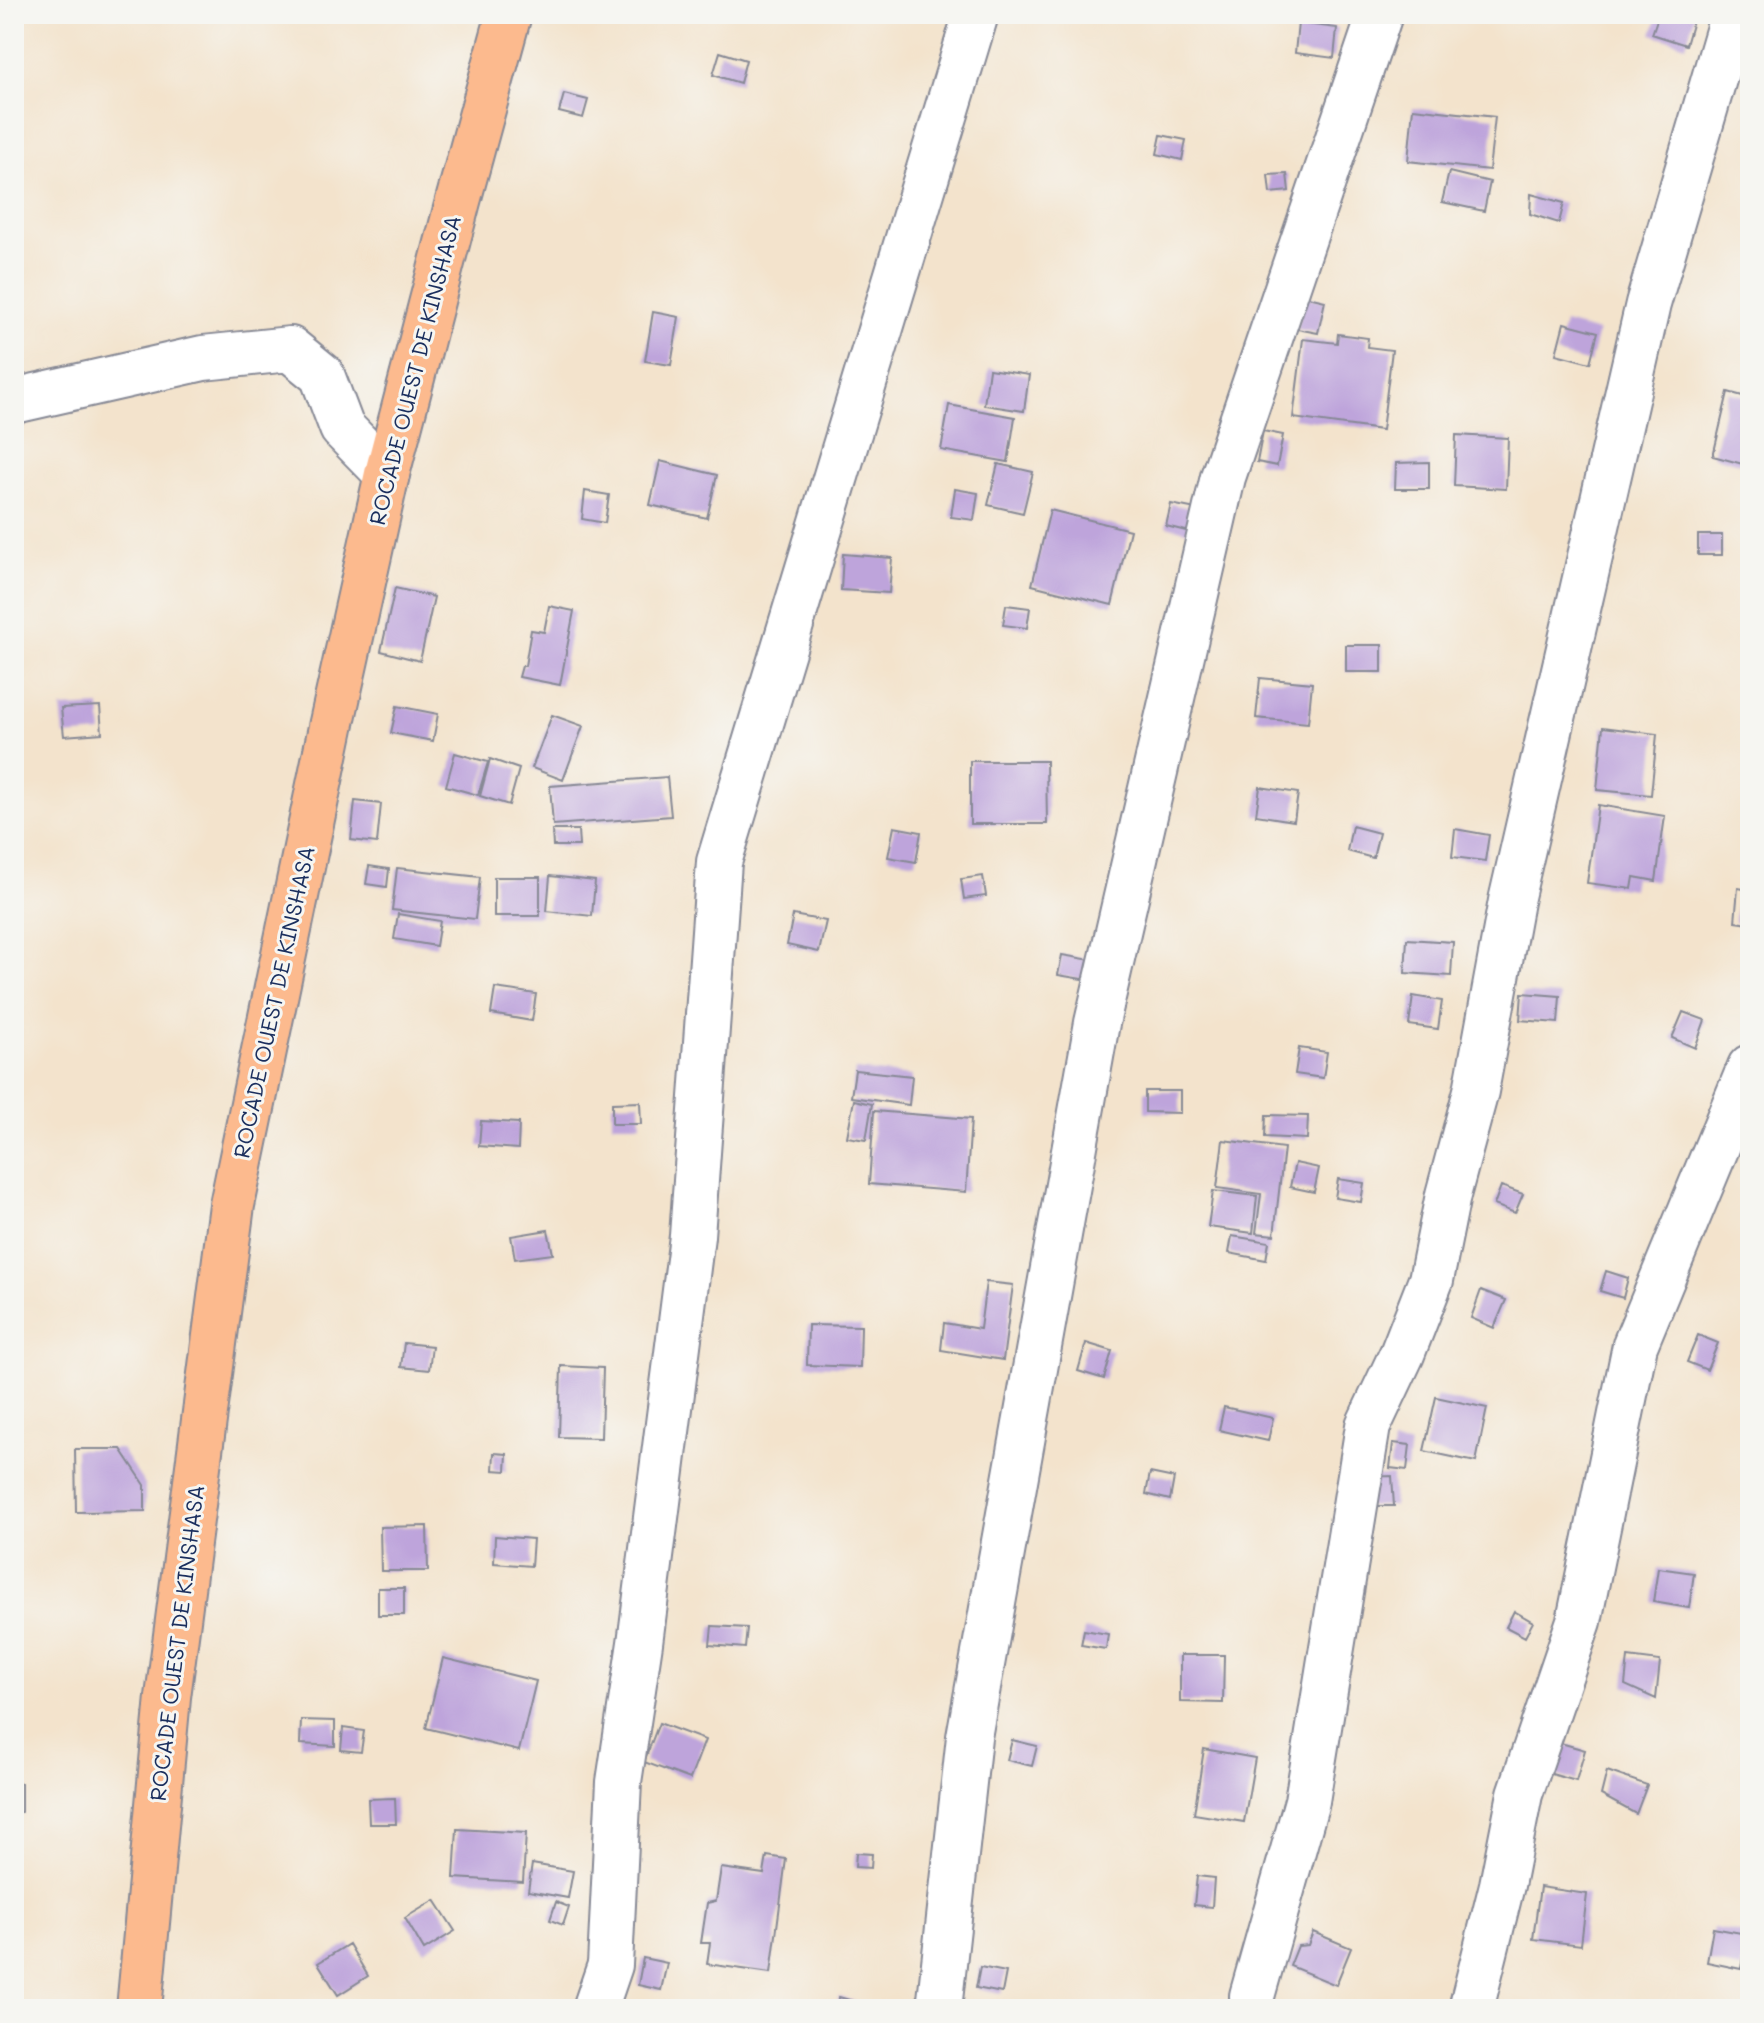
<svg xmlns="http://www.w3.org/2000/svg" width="1764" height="2023" font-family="Mali,sans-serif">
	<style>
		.building { fill: #bea4db }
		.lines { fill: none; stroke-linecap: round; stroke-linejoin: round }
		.minor-casing { stroke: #878995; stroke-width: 48 }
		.major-casing { stroke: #878995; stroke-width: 48 }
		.minor { stroke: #fff; stroke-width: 44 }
		.major { stroke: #fcba8e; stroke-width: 44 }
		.labels { text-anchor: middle; stroke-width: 6; stroke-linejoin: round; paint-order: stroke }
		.street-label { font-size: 22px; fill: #1b2f5e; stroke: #f6f6f2 }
	</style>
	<rect width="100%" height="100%" fill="#f6f6f2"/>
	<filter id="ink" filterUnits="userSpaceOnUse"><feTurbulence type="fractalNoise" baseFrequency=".0125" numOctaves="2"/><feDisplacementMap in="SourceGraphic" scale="16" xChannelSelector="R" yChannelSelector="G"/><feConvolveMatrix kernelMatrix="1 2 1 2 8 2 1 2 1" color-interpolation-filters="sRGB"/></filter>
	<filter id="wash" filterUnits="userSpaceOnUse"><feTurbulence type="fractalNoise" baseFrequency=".006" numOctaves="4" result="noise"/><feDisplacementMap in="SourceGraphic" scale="32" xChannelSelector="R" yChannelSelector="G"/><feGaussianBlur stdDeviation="1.8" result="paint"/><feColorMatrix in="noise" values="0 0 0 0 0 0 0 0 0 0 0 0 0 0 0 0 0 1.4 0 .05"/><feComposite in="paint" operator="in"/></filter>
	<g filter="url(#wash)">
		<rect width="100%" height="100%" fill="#f3e3cc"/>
		<g id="blocks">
			<path class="building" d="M1659 14H1695L1686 45 1652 34Z
				M1298 23 1337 28 1334 58 1295 53Z
				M720 52 746 60 740 83 713 75Z
				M564 94 588 100 583 118 559 112Z
				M1413 108 1495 117 1489 170 1408 161Z
				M1161 135 1186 140 1182 160 1157 154Z
				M1449 172 1490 182 1484 211 1442 202Z
				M1287 174 1289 191 1270 193 1268 175Z
				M1531 194 1564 203 1559 223 1530 214Z
				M1304 296 1325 301 1318 333 1297 329Z
				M653 312 679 317 671 365 645 361Z
				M1564 323 1598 332 1590 363 1556 354Z
				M1338 334 1368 338 1367 347 1392 350 1382 430 1293 418 1303 339 1337 343Z
				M989 369 1029 375 1024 411 984 405Z
				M1728 392 1750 398V466L1713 456Z
				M949 405 1015 417 1008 462 941 450Z
				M1263 431 1283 435 1277 466 1257 462Z
				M1456 435 1508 438 1506 489 1454 486Z
				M660 461 717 475 707 518 650 505Z
				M1429 462V489H1395L1396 463Z
				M998 464 1033 472 1023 513 988 505Z
				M955 489 978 493 974 520 951 517Z
				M585 491 609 495 605 523 582 519Z
				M1171 504 1196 509 1190 532 1166 526Z
				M1050 510 1130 530 1112 605 1032 585Z
				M1698 535H1722V555H1698Z
				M843 554 892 558 889 593 841 590Z
				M395 588 434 597 420 661 381 651Z
				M1006 605 1030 608 1027 628 1003 625Z
				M549 606 574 611 560 685 519 677 522 666H525L531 630 544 632Z
				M1346 645H1382V672H1346Z
				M1260 678 1312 683 1308 723 1256 718Z
				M100 706 102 733 64 736 61 708Z
				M397 706 438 714 433 741 391 733Z
				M552 715 583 726 563 780 532 768Z
				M1603 727 1657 734 1651 795 1597 790Z
				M455 753 488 762 478 795 446 786Z
				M490 759 519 769 509 805 480 796Z
				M970 761H1046L1047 824H970Z
				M667 777 671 816 553 825 550 786Z
				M1260 787 1298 793 1294 821 1256 815Z
				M355 801 381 804 377 843 351 840Z
				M1598 805 1665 816 1656 881 1634 877 1632 889 1587 883Z
				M1352 826 1379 833 1373 858 1347 851Z
				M894 827 921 832 916 862 888 857Z
				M1455 829 1489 835 1485 861 1452 857Z
				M552 830H578L579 846H553Z
				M369 866 389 869 387 887 366 884Z
				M397 868 480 877 475 919 392 910Z
				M550 876 595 881 592 916 547 911Z
				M983 876 986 896 964 899 961 879Z
				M494 877H540V916H494Z
				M1738 888 1750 890V924L1735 922Z
				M398 914 440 921 436 946 394 939Z
				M793 915 826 921 819 952 787 945Z
				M1407 939 1453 942 1451 976 1405 973Z
				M1062 955 1097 961 1094 981 1058 975Z
				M495 988 536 994 532 1021 491 1014Z
				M1522 993 1560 996 1558 1023 1520 1020Z
				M1413 996 1442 1001 1438 1029 1409 1025Z
				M1683 1012 1705 1020 1695 1048 1672 1038Z
				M1299 1048 1327 1052 1323 1078 1295 1074Z
				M855 1070 912 1076 909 1105 851 1097Z
				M1145 1091H1180V1113L1145 1112Z
				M854 1100 872 1104 866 1140 847 1137Z
				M640 1102 641 1124H612V1103Z
				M874 1111 971 1119 966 1192 869 1184Z
				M1266 1115 1308 1116 1307 1139 1265 1137Z
				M481 1121 519 1123 518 1149 479 1146Z
				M1223 1140 1284 1148 1274 1235 1256 1233 1261 1194 1217 1188Z
				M1295 1163 1319 1168 1314 1192 1290 1187Z
				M1338 1179 1364 1183 1361 1202 1335 1198Z
				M1501 1186 1523 1194 1515 1213 1494 1205Z
				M1213 1191 1257 1196 1253 1233 1208 1227Z
				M548 1230 553 1254 515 1259 511 1236Z
				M1232 1236 1269 1242 1266 1260 1229 1253Z
				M1606 1271 1628 1278 1623 1298 1600 1291Z
				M986 1282 1013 1285 1003 1360 941 1350 944 1323 980 1329Z
				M1481 1290 1506 1300 1494 1328 1471 1318Z
				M808 1325 861 1326 860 1367 807 1365Z
				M1698 1335 1718 1343 1707 1370 1687 1362Z
				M404 1343 432 1346 429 1370 401 1367Z
				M1086 1343 1112 1351 1104 1379 1078 1371Z
				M561 1366 603 1368 601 1438 559 1437Z
				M1436 1397 1487 1408 1476 1462 1424 1451Z
				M1224 1407 1273 1418 1268 1441 1219 1430Z
				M1393 1443 1410 1445 1407 1470 1390 1468Z
				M75 1449H121L145 1485V1511L76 1512Z
				M494 1453 507 1454 506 1471 493 1470Z
				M1150 1473 1174 1478 1170 1500 1146 1494Z
				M1392 1476 1394 1506H1368L1367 1477Z
				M427 1526 428 1571H381L380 1527Z
				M495 1536 533 1539 531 1566 494 1563Z
				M1658 1568 1694 1573 1689 1608 1653 1602Z
				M378 1588H404V1615H378Z
				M1514 1611 1533 1622 1525 1637 1506 1627Z
				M712 1626 747 1628 745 1648 710 1645Z
				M1084 1630 1108 1634 1106 1649 1081 1645Z
				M1180 1655H1224L1223 1703 1180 1702Z
				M1628 1657 1660 1661 1656 1699 1625 1685Z
				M443 1658 536 1681 519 1751 426 1728Z
				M301 1720 335 1721V1746L300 1744Z
				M659 1723 705 1740 690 1779 644 1762Z
				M343 1728 364 1731 361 1752 341 1750Z
				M1012 1740 1037 1746 1032 1766 1007 1760Z
				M1557 1742 1585 1750 1576 1781 1548 1773Z
				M1204 1749 1255 1758 1244 1822 1194 1814Z
				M1607 1771 1647 1785 1636 1814 1601 1795Z
				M14 1783H21V1812L14 1813Z
				M395 1798 396 1824H369L368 1799Z
				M457 1829 526 1833 523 1882 454 1878Z
				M856 1853 872 1854 871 1868 855 1867Z
				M767 1856 786 1859 771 1973 707 1964 710 1943H701L707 1903 716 1901 721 1868 764 1874Z
				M532 1864 573 1871 568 1898 528 1891Z
				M1197 1876 1214 1878 1212 1907 1194 1905Z
				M1540 1887 1587 1894 1581 1945 1533 1939Z
				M435 1900 455 1931 424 1950 405 1918Z
				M556 1902 569 1907 563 1925 550 1920Z
				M1713 1928 1747 1934 1741 1969 1707 1962Z
				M1313 1932 1351 1948 1336 1985 1290 1966 1298 1946 1308 1945Z
				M349 1944 368 1976 338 1995 318 1963Z
				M643 1958 667 1963 661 1990 638 1985Z
				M980 1967 1006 1972 1002 1993 976 1988Z
				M839 1997 877 2008V2009H836Z"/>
		</g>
	</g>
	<g filter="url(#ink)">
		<use href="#blocks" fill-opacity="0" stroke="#878995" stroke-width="2"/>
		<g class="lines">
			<defs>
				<path id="minor" d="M14 401 203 358 290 349 322 375 342 428 387 474
					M1252 1996 1307 1801 1368 1426 1402 1354 1431 1280 1448 1195 1476 1091 1511 901 1648 304 1733 14
					M595 2009 610 1965 619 1782 640 1643 692 1236 719 862 976 14
					M939 2009 969 1737 1097 1023 1223 477 1380 14
					M1471 2009 1502 1885 1520 1794 1579 1621 1635 1345 1750 1067"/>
				<path id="major" d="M139 2009 168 1697 232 1205 331 727 387 474 458 201 509 14"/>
			</defs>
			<use href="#minor" class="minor-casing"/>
			<use href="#major" class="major-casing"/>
			<use href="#minor" class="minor"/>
			<use href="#major" class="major"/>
		</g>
	</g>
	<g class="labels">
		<g class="street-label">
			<text transform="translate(415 370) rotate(-76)" y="8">ROCADE OUEST DE KINSHASA</text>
			<text transform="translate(274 1002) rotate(-78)" y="8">ROCADE OUEST DE KINSHASA</text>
			<text transform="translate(177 1643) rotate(-83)" y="8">ROCADE OUEST DE KINSHASA</text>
		</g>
	</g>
	<rect width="1764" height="2023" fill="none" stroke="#f6f6f2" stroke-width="48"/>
</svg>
